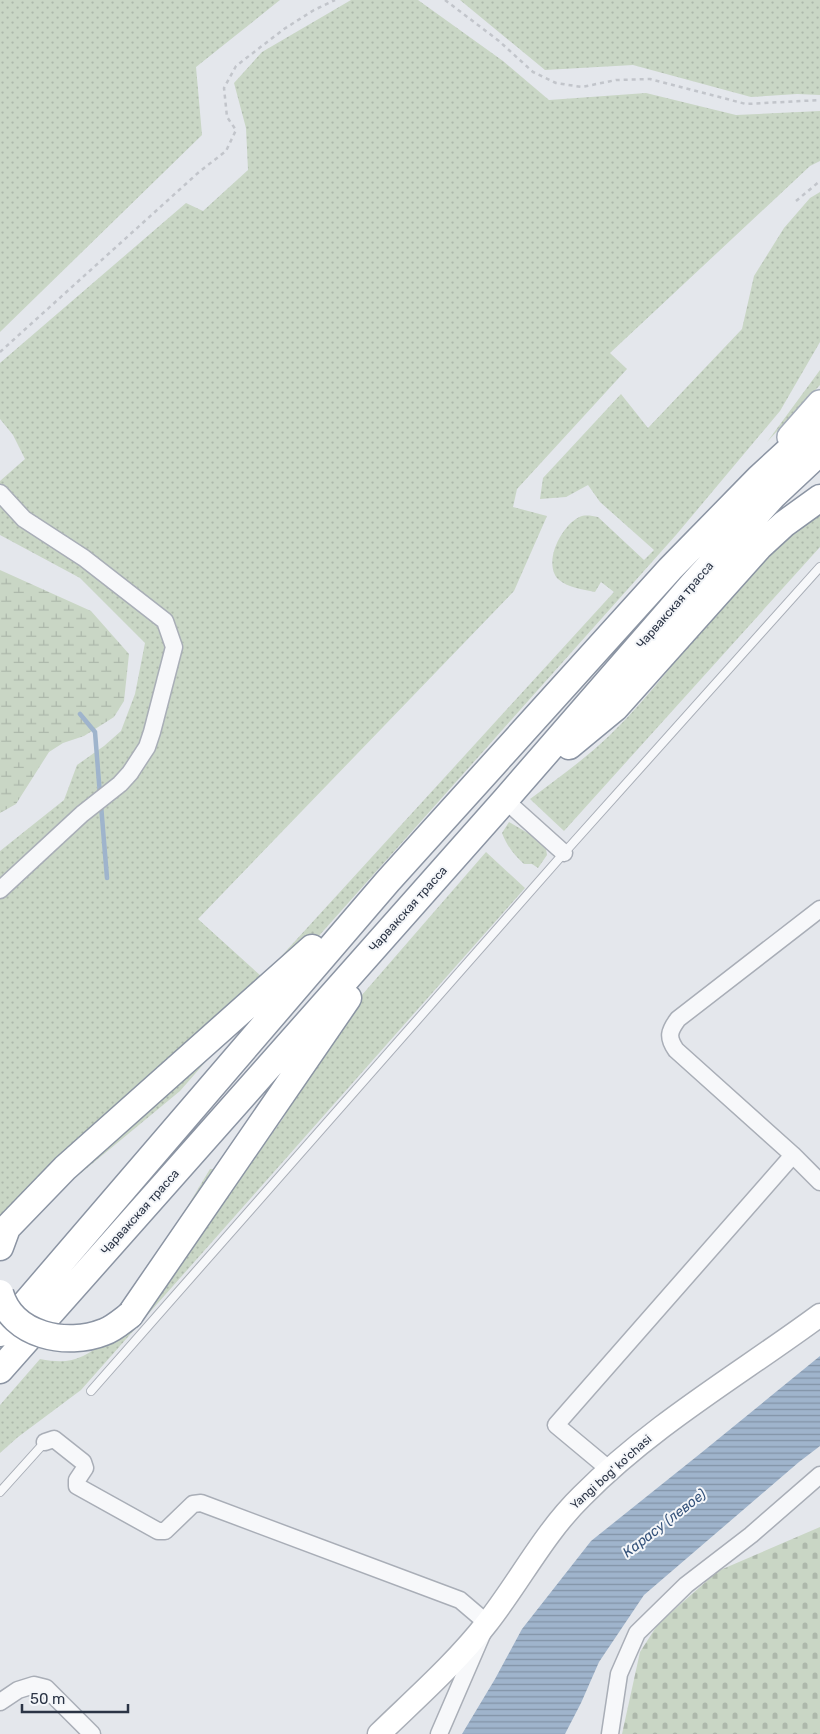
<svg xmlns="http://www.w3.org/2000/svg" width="820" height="1734" font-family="Rubik,sans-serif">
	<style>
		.grass { fill: url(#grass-dots) }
		.wetland { fill: url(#wetland-marsh) }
		.cemetery { fill: url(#cemetery-stones) }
		.water { fill: url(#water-rules) }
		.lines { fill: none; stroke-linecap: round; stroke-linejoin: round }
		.stream { stroke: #9fb4cc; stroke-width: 4.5 }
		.service-casing { stroke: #a9aeb7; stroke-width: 10 }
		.minor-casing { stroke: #a9aeb7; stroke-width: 19 }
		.secondary-casing { stroke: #a9aeb7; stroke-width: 25 }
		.primary-casing { stroke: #a3abb8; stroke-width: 28 }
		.trunk-casing { stroke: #8b94a3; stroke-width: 29 }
		.path { stroke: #c2c5cb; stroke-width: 2.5; stroke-dasharray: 4 4; stroke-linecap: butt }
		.service { stroke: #f7f8fa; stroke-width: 8 }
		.minor { stroke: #f7f8fa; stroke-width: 16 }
		.secondary { stroke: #fff; stroke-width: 22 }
		.primary { stroke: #fff; stroke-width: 25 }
		.trunk { stroke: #fff; stroke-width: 26 }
		.trunk-bridge-casing { stroke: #8b94a3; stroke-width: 29; stroke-linecap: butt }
		.trunk-bridge { stroke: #fff; stroke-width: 26 }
		.labels { text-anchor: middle; stroke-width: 4; stroke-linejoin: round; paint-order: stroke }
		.street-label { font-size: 12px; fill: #2b3445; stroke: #f4f6f9 }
		.water-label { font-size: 14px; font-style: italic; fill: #34527a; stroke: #f4f6f9 }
	</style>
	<defs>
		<pattern id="grass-dots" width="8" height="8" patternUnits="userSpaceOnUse" patternTransform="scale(1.25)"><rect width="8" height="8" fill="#c9d6c5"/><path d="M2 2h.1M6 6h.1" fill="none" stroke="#adb8ab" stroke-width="1.8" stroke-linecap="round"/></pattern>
		<pattern id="wetland-marsh" width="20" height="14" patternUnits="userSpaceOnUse" patternTransform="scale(1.25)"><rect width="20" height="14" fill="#c9d6c5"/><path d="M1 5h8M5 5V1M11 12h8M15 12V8" fill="none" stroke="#adb8ab"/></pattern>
		<pattern id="cemetery-stones" width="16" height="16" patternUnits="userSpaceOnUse" patternTransform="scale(1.25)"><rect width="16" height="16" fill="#c9d6c5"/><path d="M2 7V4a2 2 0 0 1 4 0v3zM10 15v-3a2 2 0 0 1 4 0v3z" fill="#adb8ab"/></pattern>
		<pattern id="water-rules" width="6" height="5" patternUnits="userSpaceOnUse" patternTransform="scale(1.25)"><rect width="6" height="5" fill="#9fb4cc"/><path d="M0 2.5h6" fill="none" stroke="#8293a7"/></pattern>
	</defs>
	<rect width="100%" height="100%" fill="#e4e7ec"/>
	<path class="grass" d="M0 0H280L196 67 202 135 0 332Z
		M351 0H418L503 61 549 100 646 93 736 115 820 111V161L810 166 610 353 627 369 517 489 513 507 547 516 514 591 198 919 272 986 180 1091 0 1240V851L64 800 77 765 104 746 121 731 135 694 145 643 80 578 0 535V481L25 459 13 435 0 419V363L186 203 203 211 248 170 246 128 234 83 262 52Z
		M460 0H820V95L797 94 751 97 633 65 545 70Z
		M820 192V342L780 411 676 535 276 984 265 974 614 592 601 582 595 592C582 589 568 588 558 579 542 562 563 522 582 516 587 515 593 516 598 517L644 560 654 550 600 502 588 485 566 497 540 499 543 478 621 394 648 428 742 329 754 276 784 228 810 198Z
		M820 370V385L767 442Z
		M820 512V547L564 831 530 799C557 779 585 759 610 735 653 694 687 644 726 600 755 567 785 538 820 512Z
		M509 822 545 843 547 855 538 868 532 864H524C514 855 507 846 502 833Z
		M486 852 525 888 81 1390 18 1437 0 1453V1405L40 1359C70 1365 83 1359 107 1340L210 1169H216L251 1157 269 1138 284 1117 316 1048Z"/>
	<path class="wetland" d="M0 570 91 611 129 654 124 701 114 717 84 736 63 743 49 752 16 804 0 813Z"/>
	<path class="cemetery" d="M820 1527V1734H622L640 1652 658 1624 718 1571Z"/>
	<path class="water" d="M820 1356V1446L799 1462 644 1595 599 1662 581 1703 565 1734H462L495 1679 522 1629 591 1541 701 1453Z"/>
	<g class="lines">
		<path class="stream" d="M80 714 95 732 100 795
			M101 805 107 878"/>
		<defs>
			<path id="service" d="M91 1391 564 853 820 567
				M0 1492 45 1442"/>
			<path id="minor" d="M0 493 24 519 84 558 165 621 174 647 152 732 147 747 130 773 120 784 82 814 0 890
				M505 800 564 853
				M820 909 678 1019C669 1031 667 1037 676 1050L793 1155 820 1182
				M45 1442 54 1439 83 1462 85 1468 77 1480V1486L158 1531H165L193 1504 201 1503 460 1600 487 1623 439 1734
				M610 1470 556 1425 793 1155
				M0 1702 18 1690 34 1685 46 1688 92 1734
				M610 1734 619 1674 637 1633 686 1585 751 1535 820 1475"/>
			<path id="secondary" d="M379 1734C416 1698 456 1663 487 1623 520 1581 544 1533 582 1496 652 1425 740 1374 820 1315"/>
			<path id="primary" d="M790 437 820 403"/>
			<path id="trunk" d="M569 746 615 708 759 547 784 524 820 498
				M0 1247 7 1228 65 1168 312 948
				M130 1315 348 998
				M0 1333 388 881 670 569 759 478 820 422
				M0 1370 505 800 692 585 773 496 820 452"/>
		</defs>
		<use href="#service" class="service-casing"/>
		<use href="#minor" class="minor-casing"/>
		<use href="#secondary" class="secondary-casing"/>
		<use href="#primary" class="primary-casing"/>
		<use href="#trunk" class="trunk-casing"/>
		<path class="path" d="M445 0 499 41 533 72 556 83 582 87 616 80 650 79 746 104 820 100
			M796 201 820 181
			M0 352 199 172 226 151 236 130 227 117 224 88 236 66 284 29 314 10 335 0"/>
		<use href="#service" class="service"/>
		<use href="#minor" class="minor"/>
		<use href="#secondary" class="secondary"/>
		<use href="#primary" class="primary"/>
		<use href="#trunk" class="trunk"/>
		<defs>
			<path id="trunk-bridge" d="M0 1293C12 1336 67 1347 104 1332 113 1329 122 1321 130 1315"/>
		</defs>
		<use href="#trunk-bridge" class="trunk-bridge-casing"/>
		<use href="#trunk-bridge" class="trunk-bridge"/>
	</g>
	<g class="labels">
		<g class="street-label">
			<text transform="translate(675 605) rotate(-49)" y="4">Чарвакская трасса</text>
			<text transform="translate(408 909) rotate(-48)" y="4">Чарвакская трасса</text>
			<text transform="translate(140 1212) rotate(-48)" y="4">Чарвакская трасса</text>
			<text transform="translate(611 1472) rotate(-42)" y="4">Yangi bog' ko'chasi</text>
		</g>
		<g class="water-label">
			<text transform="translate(664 1523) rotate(-38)" y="5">Карасу (левое)</text>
		</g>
	</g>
	<path d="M22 1704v8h106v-8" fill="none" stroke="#2b3445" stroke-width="2.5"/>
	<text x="30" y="1704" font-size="15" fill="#2b3445" stroke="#f4f6f9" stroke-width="4" paint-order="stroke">50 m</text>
</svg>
